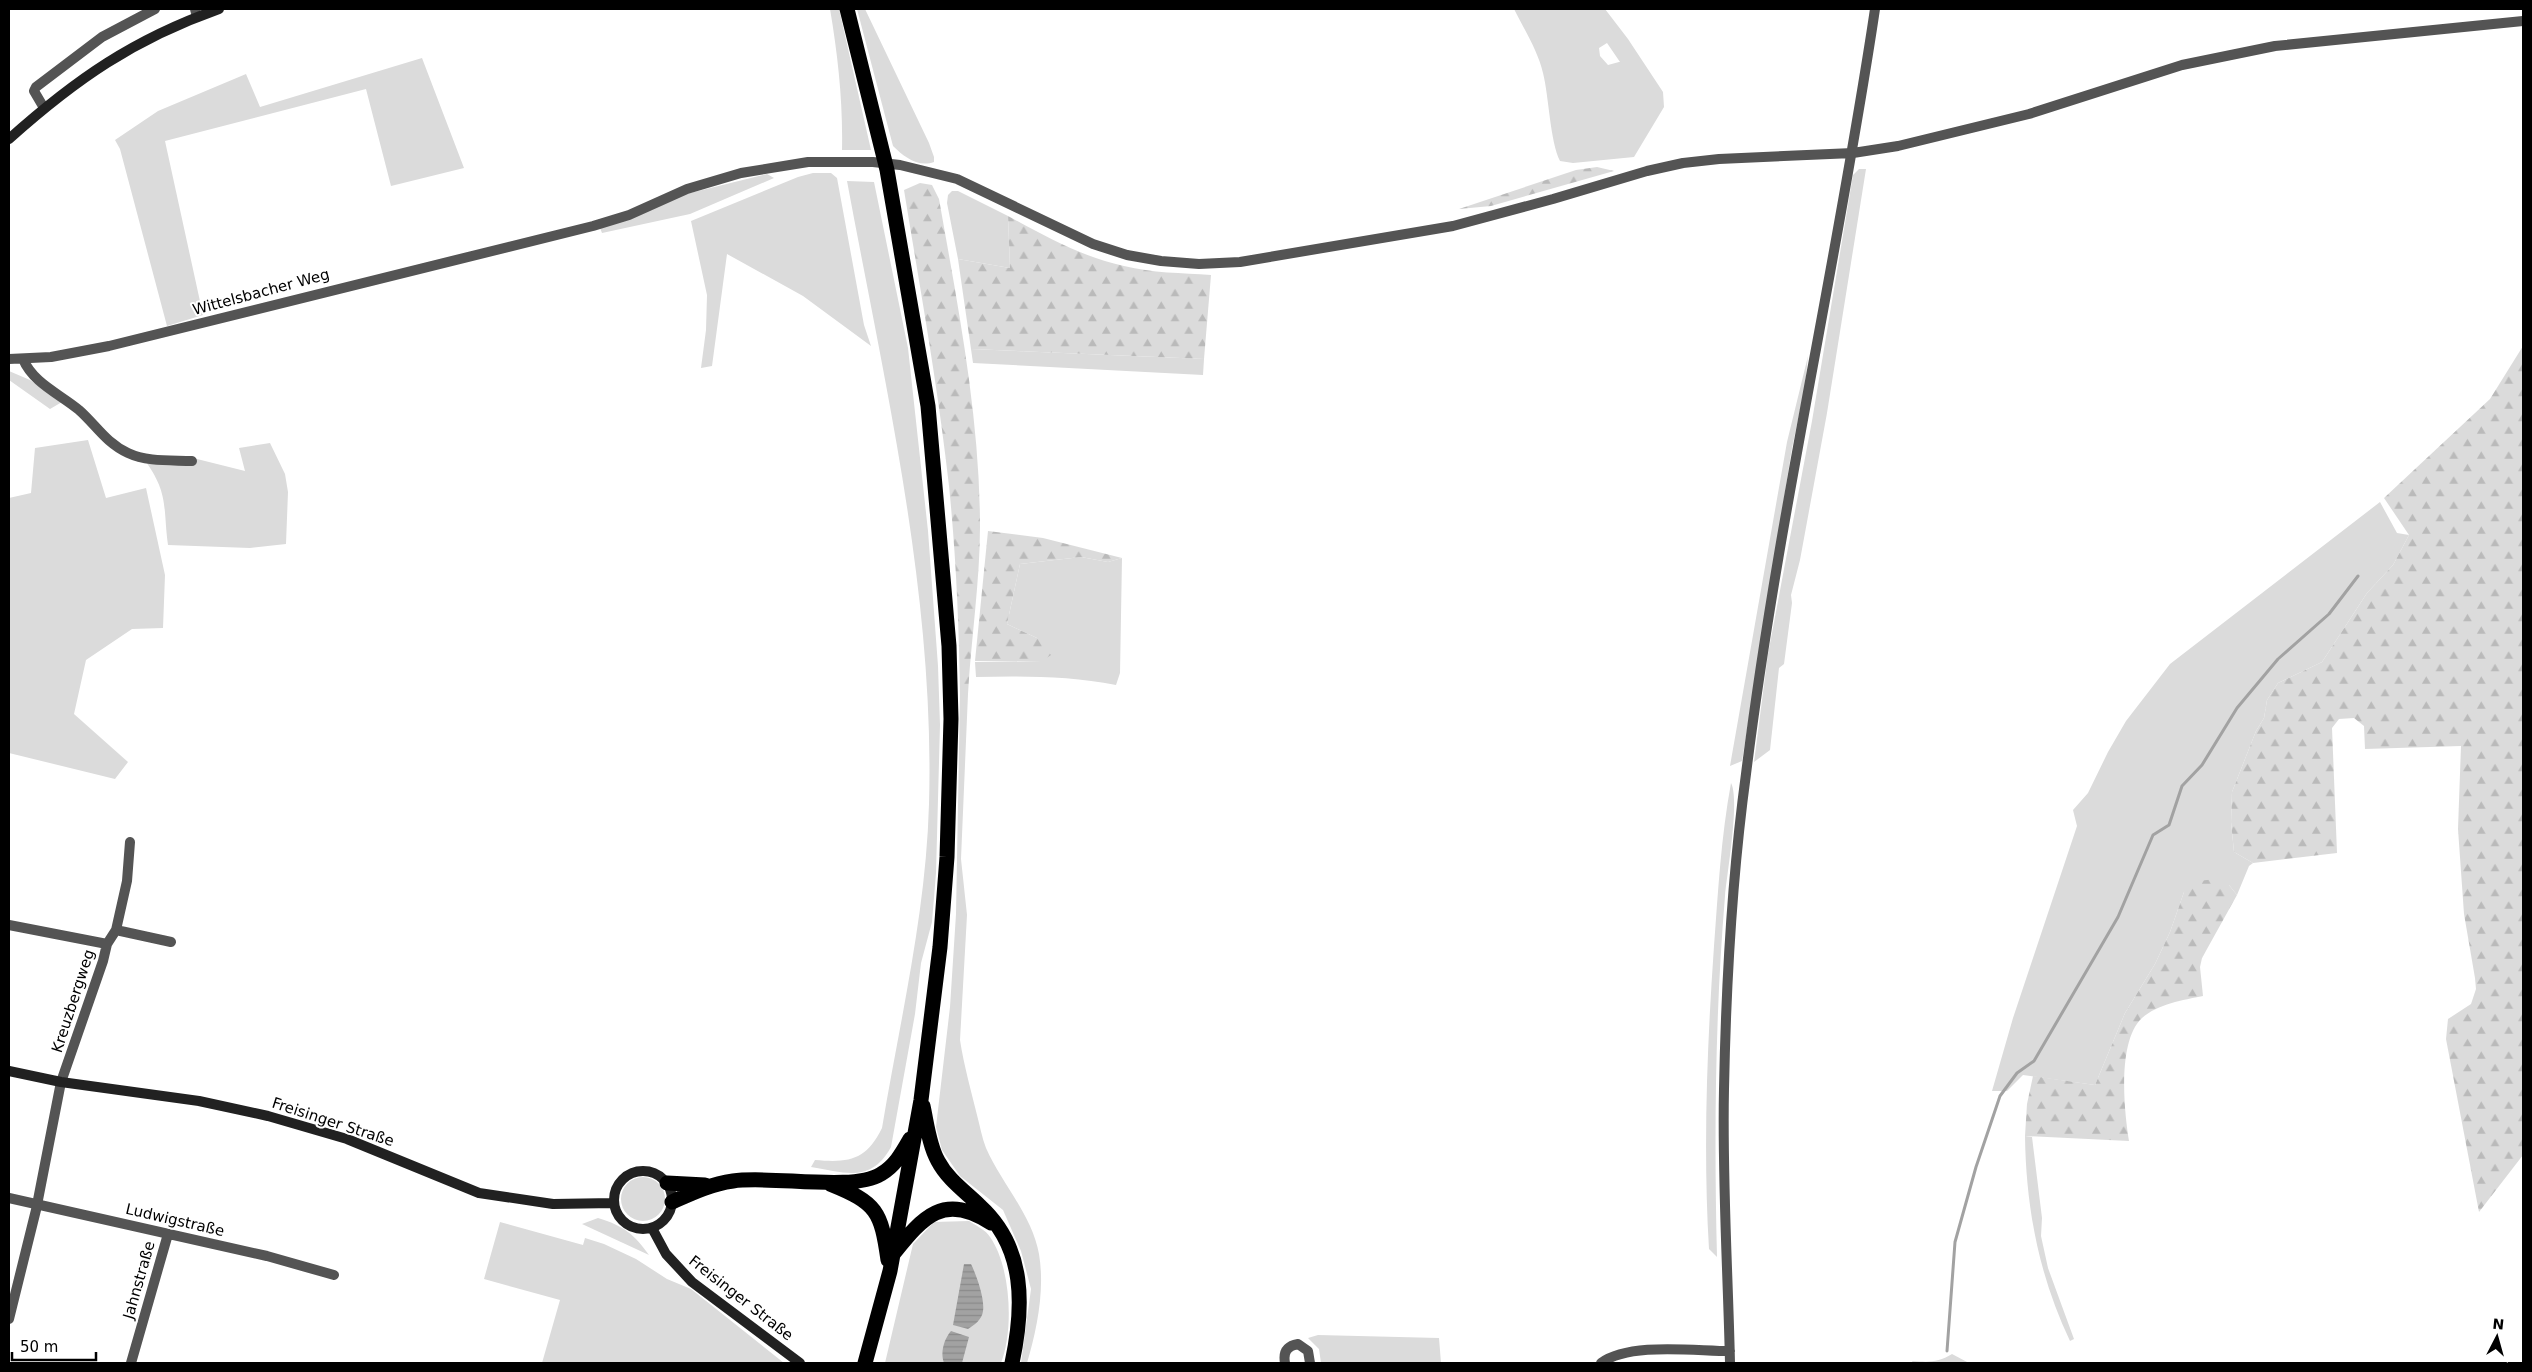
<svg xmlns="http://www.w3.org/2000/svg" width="2532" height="1372" font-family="'DejaVu Sans',sans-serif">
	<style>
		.green { fill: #dbdbdb; fill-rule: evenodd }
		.forest { fill: url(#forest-firs) }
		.water { fill: url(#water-rules) }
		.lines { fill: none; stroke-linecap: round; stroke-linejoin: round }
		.stream { stroke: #a2a2a2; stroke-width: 3 }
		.street { stroke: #545454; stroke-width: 10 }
		.secondary { stroke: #212121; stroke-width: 10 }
		.highway { stroke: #000; stroke-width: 15 }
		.labels { text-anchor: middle; stroke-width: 4; stroke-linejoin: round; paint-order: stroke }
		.street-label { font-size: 15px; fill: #000; stroke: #fff }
	</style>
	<defs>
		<pattern id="forest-firs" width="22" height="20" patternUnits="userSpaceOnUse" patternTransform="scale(1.25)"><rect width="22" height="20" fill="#dbdbdb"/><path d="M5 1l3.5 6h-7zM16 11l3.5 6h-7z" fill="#bababa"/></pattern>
		<pattern id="water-rules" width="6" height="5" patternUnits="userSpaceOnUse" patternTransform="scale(1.25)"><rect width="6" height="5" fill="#a2a2a2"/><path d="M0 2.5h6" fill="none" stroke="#8a8a8a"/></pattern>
	</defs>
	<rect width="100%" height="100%" fill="#fff"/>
	<path class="green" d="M830 9H839L871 150H842C843 102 838 56 830 9Z
		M857 9H865L929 143 934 157V162C918 168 903 156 893 146Z
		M1514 9H1605L1628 39 1663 92 1664 107 1634 157 1573 163 1560 161C1550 141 1549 97 1543 73 1538 51 1524 29 1514 9ZM1607 43 1620 62H1619L1608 65 1600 56 1599 48Z
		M422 58 464 168 391 186 366 89 165 141 203 315 167 326 120 149 115 140 158 111 246 74 260 107Z
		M1859 169H1866L1827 413 1800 560 1791 595 1792 603 1784 664 1779 668 1770 750 1754 762 1768 654 1812 421 1853 175Z
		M813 173H831L837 178 864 325 871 346 803 296 727 254 712 366 701 368 706 330 707 295 691 221 798 177Z
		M767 174 774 178 690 214 602 233 600 228 686 194Z
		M847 181 874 182 908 348 928 531 938 666 940 725 936 873 932 922 921 963 915 1014 891 1147C871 1183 847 1173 811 1167L815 1160C850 1163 866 1160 882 1128 900 1020 926 914 929 804 935 595 885 386 847 181Z
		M952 191H958L1008 216 1010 268 958 259 947 203 948 195Z
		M971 349 1204 359 1203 375 973 363Z
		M1808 356 1805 386 1792 448 1742 761 1730 766 1787 442Z
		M9 371 30 380 62 402 50 409 9 380Z
		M88 440 106 498 146 488 165 575 163 628 132 629 86 660 74 714 128 762 115 779 9 753V498L31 493 35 448Z
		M270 443 285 474 288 492 286 544 250 548 168 545C163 509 169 494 146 462L195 464 197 459 245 471 239 448Z
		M2380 502 2397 533 2409 535 2393 565 2367 593 2322 662 2278 683 2267 700 2264 718 2256 731 2232 792 2231 822 2234 852 2253 863 2249 866 2237 895 2229 885 2184 892 2170 932 2155 964 2125 1013 2095 1085 2023 1075 2007 1091H1992L2013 1018 2077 826 2073 810 2088 793 2108 752 2126 721 2170 664Z
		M1081 557 1108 562 1122 558 1120 673 1116 685C1070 676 1023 676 976 677L975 662 1042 661 1037 638 1007 624 1020 564Z
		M960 694H968L961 859 967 915 960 1040C964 1066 971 1090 977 1115 980 1126 982 1138 986 1148 1002 1184 1032 1215 1039 1254 1045 1290 1037 1329 1027 1363H1021L1031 1289 1021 1251 1003 1210 960 1176 942 1150 936 1127 950 1007 956 914Z
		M1731 783C1740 800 1727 873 1725 896 1715 1016 1714 1137 1717 1257L1709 1249C1703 1149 1707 1046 1714 946 1718 892 1721 837 1731 783Z
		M2025 1136 2032 1137 2042 1218 2041 1236 2048 1268 2074 1339 2070 1341C2039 1276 2026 1208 2025 1136Z
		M621 1199a22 22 0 1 1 44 0a22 22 0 1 1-44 0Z
		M598 1218C624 1226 634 1234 649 1255L582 1224Z
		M969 1221C975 1225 986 1230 990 1237 1011 1267 1014 1330 1001 1363H885L913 1244 934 1222Z
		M500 1222 583 1245 585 1238 604 1244 636 1259 667 1279 691 1289 784 1363H542L560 1300 484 1279Z
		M1318 1335 1439 1338 1441 1363H1321L1319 1349 1308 1338Z
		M1952 1354 1969 1363H1913L1912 1361C1928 1362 1938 1363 1952 1354Z"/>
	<path class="forest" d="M1597 167 1614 171 1491 206 1459 209 1576 170Z
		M920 183 932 185 939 199C958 307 980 417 980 527 980 581 971 640 968 694H960C959 625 956 555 949 486 938 387 920 288 904 190Z
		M1008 216C1045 236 1082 257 1124 266 1152 273 1182 273 1211 275L1204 359 971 349 958 259 1010 268Z
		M2523 346V1155L2479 1212 2446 1039 2448 1019 2471 1004 2476 989 2475 978 2464 914 2458 829 2461 746 2365 749 2364 726 2354 718 2339 719 2332 728 2337 853 2253 863 2234 852 2231 822 2232 792 2256 731 2264 718 2267 700 2278 683 2322 662 2367 593 2393 565 2409 535 2384 498 2490 399Z
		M988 531 1043 538 1122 558 1108 562 1081 557 1020 564 1007 624 1037 638 1051 655 1042 661H975Z
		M2216 879 2229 885 2237 895 2202 958 2200 967 2203 996C2183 1000 2158 1004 2142 1018 2117 1041 2124 1111 2129 1141L2025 1136 2027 1104 2033 1076 2095 1085 2125 1013 2155 964 2170 932 2184 892 2198 881Z"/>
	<path class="water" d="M964 1264H971C976 1274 985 1299 983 1311 982 1320 974 1325 968 1329L953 1325Z
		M951 1331 969 1337 962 1363H944C940 1353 944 1339 951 1331Z"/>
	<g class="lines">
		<path class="stream" d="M1947 1351 1955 1242 1976 1167 2000 1096 2017 1073 2034 1061 2118 917 2153 835 2169 825 2182 786 2202 765 2237 708 2278 659 2329 614 2358 576"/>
		<path class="street" d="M195 9 197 17
			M44 108 34 91 36 87 102 37 155 9
			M9 359 51 357 109 346 593 226 629 215 687 189 741 173 808 162H873L900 165 957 179 1093 244 1127 255 1161 261 1199 264 1240 262 1453 226 1553 199 1647 171 1683 163 1719 159 1853 153 1898 146 2029 114 2182 65 2275 46 2523 21
			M23 359C33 383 60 394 79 410 96 425 106 443 128 453 147 462 171 460 192 461
			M9 925 107 944
			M116 930 171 942
			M9 1198 267 1256 334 1275
			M9 1319 36 1210 61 1082 103 961 107 944 116 930 127 881 130 842
			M131 1363 168 1234
			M1285 1363C1283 1352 1287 1346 1298 1344L1308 1351 1310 1363
			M1601 1363C1630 1342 1694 1351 1730 1351
			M1730 1363C1728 1272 1722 1180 1724 1089 1726 984 1732 877 1746 774 1778 517 1837 264 1875 9"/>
		<path class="secondary" d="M9 139C76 79 134 39 219 9
			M9 1071 61 1082 199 1101 268 1116 347 1139 479 1193 553 1204 614 1203
			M614 1200a29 29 0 1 1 58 0a29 29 0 1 1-58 0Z
			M652 1228 666 1254 692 1282 800 1363"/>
		<path class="highway" d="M847 9 887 170 928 406 949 646 951 719 947 857 940 947 921 1100 890 1271 865 1363
			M923 1106C927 1124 929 1145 938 1161 948 1180 966 1192 980 1206 1026 1248 1024 1307 1012 1363
			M667 1183 705 1185
			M830 1184C877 1203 881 1211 888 1260
			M672 1202C692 1193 711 1184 733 1181 772 1175 852 1192 881 1174 895 1166 902 1153 910 1139
			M894 1253C923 1217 944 1192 991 1223"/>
	</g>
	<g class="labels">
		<g class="street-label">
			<text transform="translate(261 292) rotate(-15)" y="5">Wittelsbacher Weg</text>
			<text transform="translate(73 1001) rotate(-72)" y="5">Kreuzbergweg</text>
			<text transform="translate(333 1122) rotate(18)" y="5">Freisinger Straße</text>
			<text transform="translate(175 1220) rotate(13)" y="5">Ludwigstraße</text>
			<text transform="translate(139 1280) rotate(-74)" y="5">Jahnstraße</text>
			<text transform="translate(741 1298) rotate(38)" y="5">Freisinger Straße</text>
		</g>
	</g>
	<rect width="2532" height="1372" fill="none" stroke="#000000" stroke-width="20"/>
	<g transform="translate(2497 1337) rotate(6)" stroke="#ffffff" stroke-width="4" paint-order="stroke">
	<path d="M0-4L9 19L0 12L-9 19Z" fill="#000000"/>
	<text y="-8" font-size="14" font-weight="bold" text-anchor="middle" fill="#000000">N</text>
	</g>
	<path d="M12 1352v8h84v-8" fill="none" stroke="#000000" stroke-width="2.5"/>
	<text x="20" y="1352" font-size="15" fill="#000000" stroke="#ffffff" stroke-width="4" paint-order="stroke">50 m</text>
</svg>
